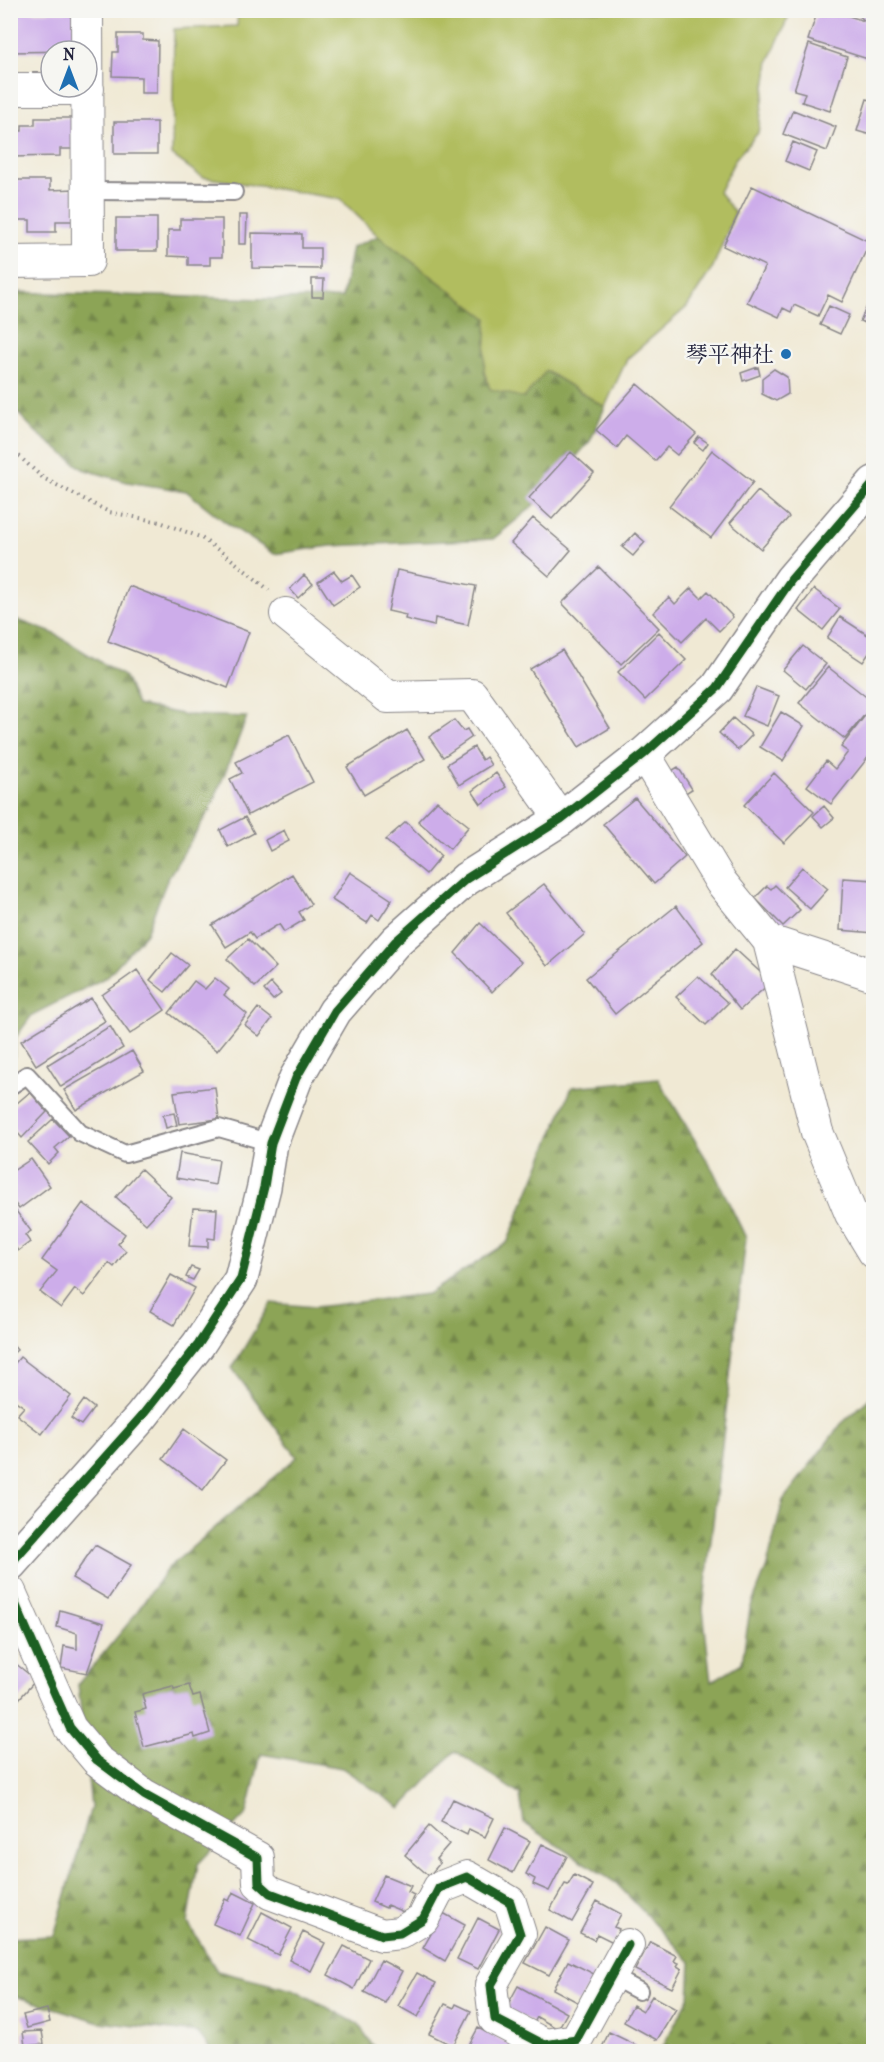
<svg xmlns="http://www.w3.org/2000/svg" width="884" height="2062" font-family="'IM FELL French Canon','Noto Serif JP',serif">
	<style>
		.forest { fill: url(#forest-firs); stroke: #576348; stroke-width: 1.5 }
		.green { fill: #b1bd5f; stroke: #6a704d; stroke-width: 1.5 }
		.building { fill: #cdadea }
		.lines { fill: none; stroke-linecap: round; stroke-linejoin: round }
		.service-casing { stroke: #898688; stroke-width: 20 }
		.minor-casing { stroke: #898688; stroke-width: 34 }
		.tertiary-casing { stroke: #898688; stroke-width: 36 }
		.path { stroke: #898688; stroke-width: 4; stroke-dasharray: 1.5 4.5; stroke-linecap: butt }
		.service { stroke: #fff; stroke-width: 16 }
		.minor { stroke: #fff; stroke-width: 32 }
		.tertiary { stroke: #fff; stroke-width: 33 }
		.cycleway-casing { stroke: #f6f6f2; stroke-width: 13 }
		.cycleway { stroke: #1b5e20; stroke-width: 9 }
		.poi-dot { fill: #1f6fb2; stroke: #f6f6f2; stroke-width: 2 }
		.labels { text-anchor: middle; stroke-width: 5; stroke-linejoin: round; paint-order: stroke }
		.poi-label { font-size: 22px; fill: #22223b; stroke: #f6f6f2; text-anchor: end }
	</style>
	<defs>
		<pattern id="forest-firs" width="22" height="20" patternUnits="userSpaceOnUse" patternTransform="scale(1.5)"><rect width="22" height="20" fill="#8ca456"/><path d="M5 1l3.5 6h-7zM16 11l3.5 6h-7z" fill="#728548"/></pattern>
	</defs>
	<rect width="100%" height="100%" fill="#f6f6f2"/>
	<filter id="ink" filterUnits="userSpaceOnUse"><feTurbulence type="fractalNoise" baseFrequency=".0167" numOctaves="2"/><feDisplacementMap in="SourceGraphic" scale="12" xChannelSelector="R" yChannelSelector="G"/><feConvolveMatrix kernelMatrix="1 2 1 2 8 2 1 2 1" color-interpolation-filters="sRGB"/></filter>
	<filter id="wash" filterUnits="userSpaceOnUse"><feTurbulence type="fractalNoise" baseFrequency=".008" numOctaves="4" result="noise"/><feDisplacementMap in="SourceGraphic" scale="24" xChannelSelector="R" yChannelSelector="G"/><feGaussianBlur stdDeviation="1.35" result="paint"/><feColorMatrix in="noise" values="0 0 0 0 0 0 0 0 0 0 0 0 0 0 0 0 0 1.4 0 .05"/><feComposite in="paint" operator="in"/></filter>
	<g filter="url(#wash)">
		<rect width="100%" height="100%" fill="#f0e9d4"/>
		<path class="forest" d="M378 236 487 318 486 343 546 371 605 407 590 441 530 509 493 539 331 546 274 554 225 522 186 491 127 482 83 469 37 433 11 406 10 292 266 299 342 298 352 247Z
			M10 617 55 634 125 677 137 705 186 715 247 717 211 808 168 878 146 933 107 977 32 1015 16 1037 13 1064 11 1066Z
			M658 1079 713 1170 746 1238 703 1609 711 1682 742 1663 750 1609 767 1566 783 1500 841 1424 873 1395V2051H660L689 1998 691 1962 616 1883 524 1823 520 1795 455 1751 401 1808 342 1768 261 1754 247 1813 198 1864 188 1923 217 1971 297 1991 358 2024 377 2051H212L198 2033 100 2022 11 1995 10 1938 54 1936 91 1807 78 1684 131 1620 167 1569 297 1457 232 1368 271 1303 315 1307 428 1294 507 1243 572 1087Z"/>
		<path class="green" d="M238 11V10L791 11 769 61 758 133 736 158 719 192 735 213 713 267 687 307 627 359 605 407 546 371 524 398 490 389 484 371 487 318 378 236 340 199 202 177 172 155 174 29 237 26Z"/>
		<g id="blocks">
			<path class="building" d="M818 10H830L874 24V61L808 40Z
				M853 10H874V11L865 21Z
				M10 12H74L75 51 10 52Z
				M118 34H143V40L158 41 157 93H141V77L112 76 113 52H118Z
				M809 44 847 57 830 111 802 102 805 93 794 90Z
				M867 99 874 101V136L857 131Z
				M793 110 836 127 827 151 783 134Z
				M35 118H74V149H60V156L10 157V131H22V125H35Z
				M114 122H157V154H114Z
				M793 142 817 152 809 171 785 161Z
				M10 180H50V190L76 189V221H56V232H30V220H10Z
				M752 186 870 242 842 302 828 295 818 316 794 305 791 312 783 308 779 317 747 302 765 266 723 246Z
				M239 215H247L246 244H239Z
				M116 218H157V251H116Z
				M180 219H222V257H210V265H188V257L168 256V230H180Z
				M252 233 302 234V248H320V269L252 268Z
				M312 279H324L323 297H312Z
				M874 291V327L860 321Z
				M829 306 849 315 840 334 820 325Z
				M758 367 760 375 743 381 741 373Z
				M774 369 787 377 788 394 776 401 762 394V378Z
				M637 384 696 434 677 455 667 447 655 461 626 436 617 448 596 430Z
				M699 437 708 443 703 450 694 443Z
				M712 450 753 482 711 538 669 506Z
				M571 452 594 473 552 519 529 498Z
				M758 491 789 517 761 549 730 523Z
				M533 518 571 550 549 576 511 543Z
				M635 533 645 542 633 556 622 547Z
				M599 567 659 628 621 664 562 603Z
				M397 570 476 586 468 625 435 618 434 626 405 619 406 615 388 611Z
				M334 571 342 581 352 575 360 587 333 605 318 582Z
				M304 575 313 584 298 598 290 589Z
				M129 586 249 632 228 688 108 641Z
				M691 588 701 598 708 591 733 617 719 631 706 618 682 642 653 613 669 597 675 604Z
				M814 589 840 609 823 630 798 610Z
				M840 617 874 639V646L863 662 827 638Z
				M659 632 686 660 645 700 618 672Z
				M803 646 826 664 806 689 783 670Z
				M562 650 610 728 579 747 530 669Z
				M828 667 874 703 845 739 799 703Z
				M756 687 779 696 767 726 743 716Z
				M870 709 874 711V750L831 804 807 786 826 761 835 769 848 752 841 747Z
				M781 712 804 726 783 761 760 747Z
				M733 718 752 735 738 750 719 733Z
				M454 720 463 731 467 729 472 737 443 757 429 737Z
				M407 730 425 759 364 795 347 767Z
				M289 735 313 782 248 815 230 779 242 773 236 762Z
				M474 747 482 760 486 757 491 765 459 785 447 764Z
				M678 767 692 789 679 797 665 775Z
				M496 773 506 787 481 804 472 791Z
				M774 773 814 812 784 843 744 805Z
				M635 798 685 857 654 884 603 824Z
				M437 801 469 826 450 849 418 821Z
				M824 806 834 818 823 827 813 816Z
				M245 817 254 833 228 847 220 830Z
				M406 822 441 856 426 874 385 840Z
				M284 830 289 841 270 851 265 840Z
				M802 867 828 889 810 909 785 887Z
				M350 872 392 900 379 920 372 915 367 923 332 900Z
				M292 874 311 904 299 912 304 920 284 932 279 924 255 939 250 932 226 947 212 925Z
				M843 878 874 880V933L840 930Z
				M544 884 585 934 547 966 506 913Z
				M775 885 800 910 783 926 755 898 767 886 771 889Z
				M676 906 703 942 615 1014 586 978Z
				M480 923 521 962 492 992 455 953Z
				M248 939 276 967 255 987 227 959Z
				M735 949 771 982 740 1010 712 975Z
				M172 953 188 965 165 992 150 980Z
				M137 970 165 1010 130 1034 102 995Z
				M698 976 728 1003 706 1025 676 997Z
				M215 978 229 989 224 995 247 1014 217 1051 169 1013 194 981 205 989Z
				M271 983 281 994 273 1000 264 990Z
				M91 998 105 1021 36 1065 21 1041Z
				M258 1008 272 1019 259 1036 245 1025Z
				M110 1026 123 1048 61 1087 47 1065Z
				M132 1051 144 1071 76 1110 64 1090Z
				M215 1087 219 1119 179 1124 174 1092Z
				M30 1092 47 1112 22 1138 10 1124V1109Z
				M174 1113 177 1125 166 1128 163 1115Z
				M53 1119 69 1136 55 1148 59 1153 48 1164 28 1142Z
				M180 1153 219 1160 215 1185 176 1178Z
				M31 1159 50 1186 19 1209 10 1197V1173Z
				M141 1169 171 1197 146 1224 116 1197Z
				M10 1203 31 1231 25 1235 30 1242 18 1251 14 1245 10 1248Z
				M83 1203 125 1234 118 1244 126 1251 114 1267 109 1263 84 1296 75 1289 61 1308 40 1292 57 1271 42 1260Z
				M193 1208 217 1209 215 1239 208 1238V1247L189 1246Z
				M191 1267 199 1270 193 1280 186 1277Z
				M171 1275 195 1288 174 1325 150 1311Z
				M10 1342 17 1350 10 1356Z
				M20 1357 71 1396 42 1434 17 1415 24 1407 10 1397V1369Z
				M84 1400 94 1408 81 1425 71 1418Z
				M184 1429 226 1460 203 1490 163 1459Z
				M95 1545 131 1565 108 1599 72 1578Z
				M60 1610 104 1623 87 1673 61 1668 64 1646 77 1649V1633L57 1627Z
				M10 1659 36 1680 10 1709Z
				M189 1685 193 1697 200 1695 210 1733 195 1738 194 1734 144 1747 135 1712 146 1709 142 1694 173 1686 174 1689Z
				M453 1799 494 1818 485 1837 469 1829 467 1835 441 1822Z
				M429 1826 449 1844 436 1859 440 1863 429 1876 405 1855Z
				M505 1828 530 1841 513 1873 489 1860Z
				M542 1844 567 1856 549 1891 533 1884 535 1879 526 1874Z
				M384 1875 411 1886 408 1892 414 1895 406 1913 387 1905 386 1908 372 1902Z
				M574 1875 593 1885 572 1922 550 1910 565 1884 568 1885Z
				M233 1892 255 1903 240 1936 213 1924 225 1899 229 1901Z
				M597 1901 621 1914 614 1927 619 1929 613 1942 597 1934 594 1940 580 1933Z
				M262 1912 292 1928 278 1955 248 1940Z
				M443 1913 465 1925 445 1961 423 1948Z
				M478 1918 499 1929 478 1969 457 1959Z
				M545 1927 569 1940 549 1975 525 1963Z
				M303 1932 325 1943 311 1971 289 1960Z
				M650 1942 677 1956 674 1961 679 1963 677 1966 682 1969 672 1988 635 1970Z
				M344 1946 369 1959 354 1989 328 1975Z
				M381 1960 402 1971 385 2003 364 1992Z
				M568 1961 594 1974 579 2003 553 1989Z
				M417 1973 436 1983 418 2017 398 2006Z
				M518 1986 567 2013 558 2029 537 2017 534 2023 506 2008Z
				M652 1996 676 2009 657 2040 624 2022 633 2005 643 2011Z
				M445 2004 454 2008 456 2004 471 2011 453 2046 429 2034Z
				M47 2009 50 2022 27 2028 23 2015Z
				M478 2028 513 2046 510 2052H465Z
				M42 2031 44 2044 25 2046 23 2032Z
				M609 2032 636 2045 633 2052H600Z"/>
		</g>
	</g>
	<g filter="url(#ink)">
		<use href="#blocks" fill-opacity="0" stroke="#898688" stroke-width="1.5"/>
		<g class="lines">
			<defs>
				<path id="service" d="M88 191 234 192
					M10 1086 27 1075 80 1133 125 1154 219 1128 271 1143
					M611 1976 639 1991"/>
				<path id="minor" d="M10 89H88
					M10 262 88 261 87 10
					M286 614 388 697 472 695 561 819
					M644 754 721 882 769 941 817 1132 851 1214 874 1252
					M769 941 874 975
					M10 1592 70 1728 97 1760 144 1795 258 1858 259 1883 270 1893 382 1935 400 1933 423 1919 439 1888 467 1877 510 1902 520 1934 491 1985 495 2019 545 2045 576 2040 628 1945"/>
				<path id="tertiary" d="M10 1564 141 1417 198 1345 241 1279 264 1187 271 1143 296 1078 335 1011 396 941 466 879 561 819 644 754 717 688 791 580 874 483"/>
			</defs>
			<use href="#service" class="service-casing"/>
			<use href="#minor" class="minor-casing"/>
			<use href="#tertiary" class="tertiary-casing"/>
			<path class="path" d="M10 448 43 478 109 512 160 522 200 537 231 559 269 590"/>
			<use href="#service" class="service"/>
			<use href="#minor" class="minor"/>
			<use href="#tertiary" class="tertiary"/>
			<defs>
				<path id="cycleway" d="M10 1564 141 1417 198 1345 241 1279 264 1187 271 1143 296 1078 335 1011 396 941 466 879 561 819 644 754 717 688 791 580 874 483
					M10 1592 70 1728 97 1760 144 1795 258 1858 259 1883 270 1893 382 1935 400 1933 423 1919 439 1888 467 1877 510 1902 520 1934 491 1985 495 2019 545 2045 576 2040 628 1945"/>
			</defs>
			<use href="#cycleway" class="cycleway-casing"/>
			<use href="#cycleway" class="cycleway"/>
		</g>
	</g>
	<circle class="poi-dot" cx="786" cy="354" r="6"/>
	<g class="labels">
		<g class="poi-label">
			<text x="774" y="362">琴平神社</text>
		</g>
	</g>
	<rect width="884" height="2062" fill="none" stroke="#f6f6f2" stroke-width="36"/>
	<g transform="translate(69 69)"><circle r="28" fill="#f6f6f2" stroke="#a1a1a9" stroke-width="1.5"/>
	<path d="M0-4.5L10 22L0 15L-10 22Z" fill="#1f6fb2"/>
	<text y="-9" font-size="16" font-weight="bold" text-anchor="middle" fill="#22223b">N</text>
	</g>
</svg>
